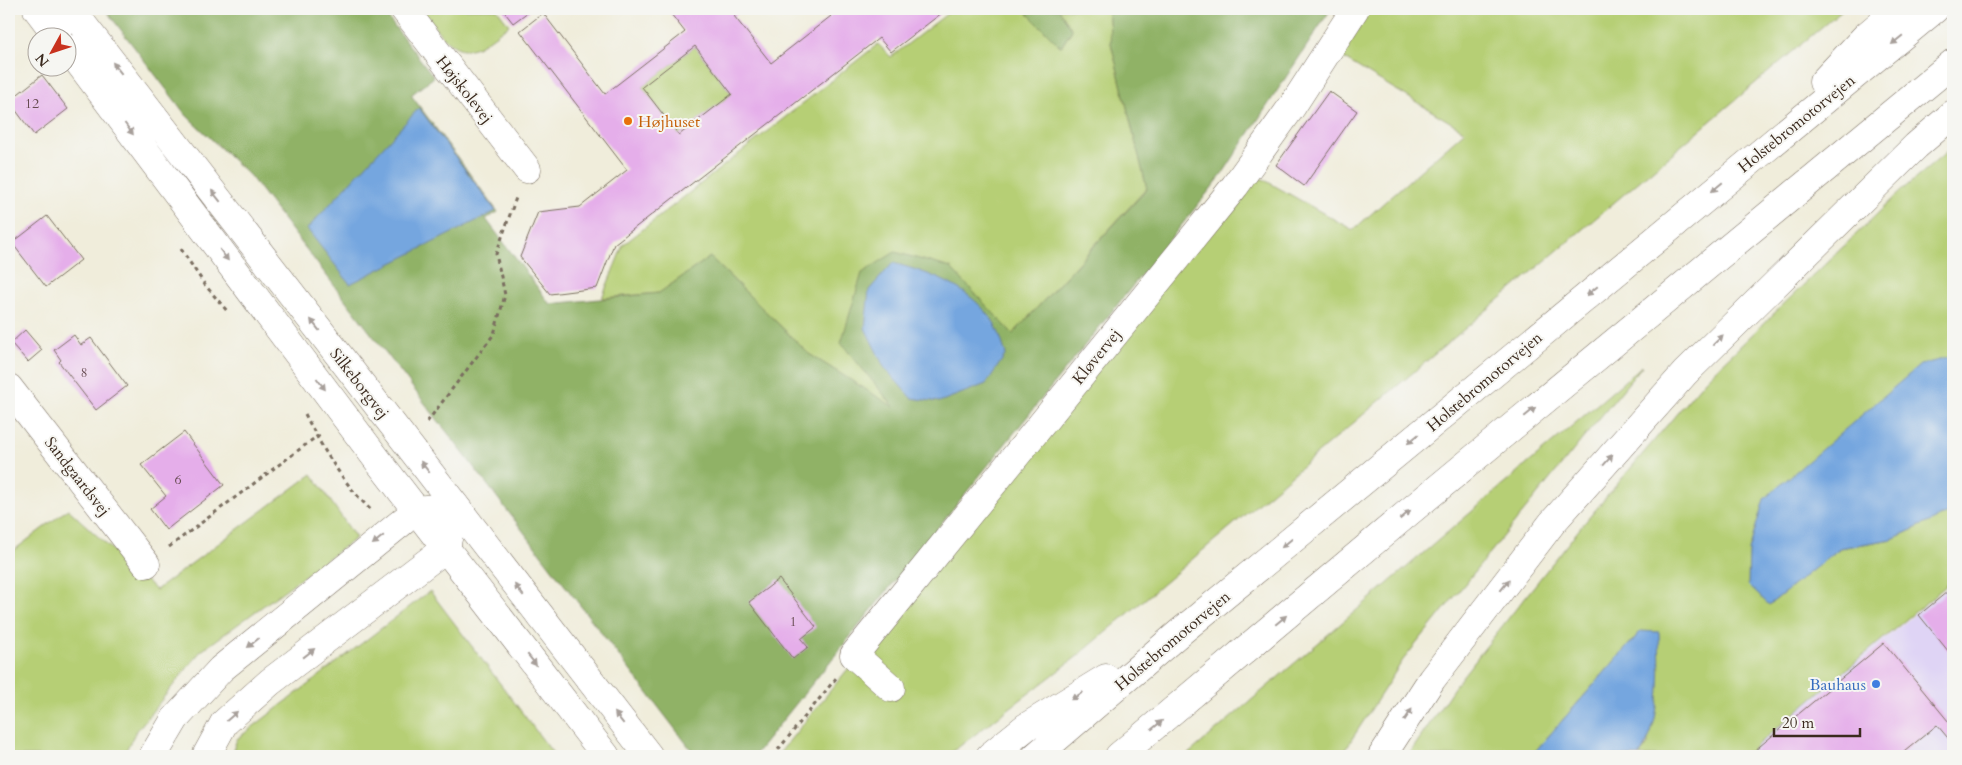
<svg xmlns="http://www.w3.org/2000/svg" width="1962" height="765" font-family="Cardo,serif">
	<style>
		.built { fill: #dfd4f5 }
		.green { fill: #b6cf75; stroke: #787c4a }
		.forest { fill: #90b266; stroke: #666e42 }
		.water { fill: #75a6df; stroke: #58687e }
		.building { fill: #e5aeea; fill-rule: evenodd }
		.lines { fill: none; stroke-linecap: round; stroke-linejoin: round }
		.minor-casing { stroke: #7a6e60; stroke-width: 29 }
		.major-casing { stroke: #7a6e60; stroke-width: 29 }
		.highway-casing { stroke: #7a6e60; stroke-width: 29 }
		.path { stroke: #7a6e60; stroke-width: 3; stroke-dasharray: 4 4; stroke-linecap: butt }
		.minor { stroke: #fff; stroke-width: 28 }
		.major { stroke: #fff; stroke-width: 28 }
		.highway { stroke: #fff; stroke-width: 28 }
		.oneway { fill: #a79f9a }
		.food-dot { fill: #e8710a; stroke: #f6f6f2; stroke-width: 2 }
		.shop-dot { fill: #3f7fe0; stroke: #f6f6f2; stroke-width: 2 }
		.labels { text-anchor: middle; stroke-width: 4; stroke-linejoin: round; paint-order: stroke }
		.number-label { font-size: 14px; fill: #664b51 }
		.street-label { font-size: 16px; fill: #3b2a1e; stroke: #f6f6f2 }
		.food-label { font-size: 16px; fill: #c56008; stroke: #f6f6f2; text-anchor: start }
		.shop-label { font-size: 16px; fill: #366cbe; stroke: #f6f6f2; text-anchor: end }
	</style>
	<rect width="100%" height="100%" fill="#f6f6f2"/>
	<filter id="ink" filterUnits="userSpaceOnUse"><feTurbulence type="fractalNoise" baseFrequency=".02" numOctaves="2"/><feDisplacementMap in="SourceGraphic" scale="10" xChannelSelector="R" yChannelSelector="G"/><feConvolveMatrix kernelMatrix="1 2 1 2 8 2 1 2 1" color-interpolation-filters="sRGB"/></filter>
	<filter id="wash" filterUnits="userSpaceOnUse"><feTurbulence type="fractalNoise" baseFrequency=".0096" numOctaves="4" result="noise"/><feDisplacementMap in="SourceGraphic" scale="20" xChannelSelector="R" yChannelSelector="G"/><feGaussianBlur stdDeviation="1.12" result="paint"/><feColorMatrix in="noise" values="0 0 0 0 0 0 0 0 0 0 0 0 0 0 0 0 0 1.4 0 .05"/><feComposite in="paint" operator="in"/></filter>
	<g filter="url(#wash)">
		<rect width="100%" height="100%" fill="#f0eddb"/>
		<path class="built" d="M1953 583V756H1741Z"/>
		<path class="green" d="M421 9H497L509 25C499 32 490 40 479 46 453 60 435 26 421 9Z
			M953 9H1023L1061 47 1072 30 1059 9H1108L1111 43 1147 188 1013 334 950 268 896 409 809 354 710 257 659 293 602 298 623 245 878 44 891 57Z
			M1371 9H1843L1079 655 947 756H777L1252 173 1353 230 1465 131 1341 57Z
			M695 46 732 94 679 135 642 87Z
			M1953 147V360L1950 357 1769 605 1840 548 1892 539 1953 511V580L1744 756H1639L1648 744 1641 631 1531 756H1408L1457 683 1581 527 1706 379 1903 189Z
			M1642 366 1403 660 1341 756H1186Z
			M312 474 356 538 200 652 135 733 123 756H9V554L68 509 156 590Z
			M430 591 555 756H231L237 739Z"/>
		<path class="forest" d="M105 9H381L434 77 411 95 498 212 486 219 550 304 659 293 710 257 809 354 894 407 841 343 862 273 895 252 951 268 1013 334 1147 189 1111 43 1108 9H1331L1221 176 754 756H696L250 176 186 115Z
			M1023 9H1059L1072 30 1061 47Z"/>
		<path class="water" d="M419 108 496 211 350 284 307 229Z
			M893 263C930 273 970 287 993 321 999 330 1002 343 1006 354L986 384 939 402 911 398 884 367 865 328 869 290Z
			M1950 357 1953 360V511L1892 539 1840 548 1769 605 1748 585 1749 550 1764 499 1920 365Z
			M1641 631 1659 632C1660 671 1663 723 1639 756H1531Z"/>
		<g id="blocks">
			<path class="building" d="M502 9H532L513 23Z
				M667 9H710L711 11 714 9H744L734 16 771 63 831 16 825 9H947L891 52 879 38 614 244 597 288 550 294 520 257 538 212 580 207 627 170 520 31 543 13 605 94 685 32ZM695 46 732 94 679 135 642 87Z
				M42 75 68 109 34 135 9 101Z
				M1329 91 1357 111 1304 186 1276 165Z
				M47 216 81 260 46 287 12 243Z
				M25 330 42 350 28 362 11 343Z
				M74 335 81 345 91 338 127 386 96 410 59 362 61 360 54 350Z
				M184 432 224 485 166 530 150 509 166 496 141 465Z
				M779 579 816 627 801 639 808 647 793 659 749 602Z
				M1953 587V657L1919 615Z
				M1884 643 1953 727V744L1937 725 1899 756H1748Z"/>
		</g>
	</g>
	<g filter="url(#ink)">
		<use href="#blocks" fill-opacity="0" stroke="#7a6e60" stroke-width="1"/>
		<g class="lines">
			<defs>
				<path id="minor" d="M404 9 527 169
					M9 388 146 564
					M891 688 854 655 1235 186 1293 105 1355 9"/>
				<path id="major" d="M37 9 59 38
					M71 9 649 756
					M68 48 379 462 606 756"/>
				<path id="highway" d="M1823 82 1866 36 1898 9
					M153 756 175 719 221 669 417 510 455 506 446 548 270 682 224 723 206 756
					M990 756 1026 727 1106 678
					M1036 756 1178 634 1935 9
					M1119 756 1409 512 1953 63
					M1382 756 1432 679 1552 523 1685 373 1916 146 1953 114"/>
			</defs>
			<use href="#minor" class="minor-casing"/>
			<use href="#major" class="major-casing"/>
			<use href="#highway" class="highway-casing"/>
			<path class="path" d="M181 249 205 285 228 312
				M305 414C323 450 343 483 372 511
				M427 422 494 334 505 295 496 254 517 195
				M169 547 316 437 323 434
				M773 756 837 677"/>
			<use href="#minor" class="minor"/>
			<use href="#major" class="major"/>
			<use href="#highway" class="highway"/>
		</g>
		<defs><path id="oneway-solid" d="M-6-.8H1V-3.2L6.5 0L1 3.2V.8H-6Z" transform="scale(1.25)"/></defs>
		<g class="oneway">
			<use href="#oneway-solid" transform="translate(1897 40) rotate(141)"/>
			<use href="#oneway-solid" transform="translate(117 68) rotate(-128)"/>
			<use href="#oneway-solid" transform="translate(129 129) rotate(53)"/>
			<use href="#oneway-solid" transform="translate(1717 187) rotate(140)"/>
			<use href="#oneway-solid" transform="translate(216 196) rotate(-128)"/>
			<use href="#oneway-solid" transform="translate(224 255) rotate(53)"/>
			<use href="#oneway-solid" transform="translate(1592 291) rotate(140)"/>
			<use href="#oneway-solid" transform="translate(315 325) rotate(-128)"/>
			<use href="#oneway-solid" transform="translate(1718 340) rotate(-45)"/>
			<use href="#oneway-solid" transform="translate(321 384) rotate(53)"/>
			<use href="#oneway-solid" transform="translate(1530 412) rotate(-40)"/>
			<use href="#oneway-solid" transform="translate(1413 439) rotate(140)"/>
			<use href="#oneway-solid" transform="translate(1608 460) rotate(-49)"/>
			<use href="#oneway-solid" transform="translate(425 467) rotate(-128)"/>
			<use href="#oneway-solid" transform="translate(1405 515) rotate(-40)"/>
			<use href="#oneway-solid" transform="translate(378 540) rotate(141)"/>
			<use href="#oneway-solid" transform="translate(1287 543) rotate(140)"/>
			<use href="#oneway-solid" transform="translate(1505 585) rotate(-52)"/>
			<use href="#oneway-solid" transform="translate(519 590) rotate(-128)"/>
			<use href="#oneway-solid" transform="translate(1281 620) rotate(-40)"/>
			<use href="#oneway-solid" transform="translate(253 643) rotate(141)"/>
			<use href="#oneway-solid" transform="translate(309 653) rotate(-38)"/>
			<use href="#oneway-solid" transform="translate(532 660) rotate(52)"/>
			<use href="#oneway-solid" transform="translate(1077 696) rotate(148)"/>
			<use href="#oneway-solid" transform="translate(1408 715) rotate(-57)"/>
			<use href="#oneway-solid" transform="translate(232 716) rotate(-41)"/>
			<use href="#oneway-solid" transform="translate(619 718) rotate(-128)"/>
			<use href="#oneway-solid" transform="translate(1157 725) rotate(-40)"/>
		</g>
	</g>
	<circle class="food-dot" cx="628" cy="121" r="5"/>
	<circle class="shop-dot" cx="1876" cy="684" r="5"/>
	<g class="labels">
		<g class="number-label">
			<text x="32" y="108">12</text>
			<text x="84" y="377">8</text>
			<text x="178" y="484">6</text>
			<text x="793" y="626">1</text>
		</g>
		<g class="street-label">
			<text transform="translate(465 89) rotate(52)" y="6">Højskolevej</text>
			<text transform="translate(1796 123) rotate(-39)" y="6">Holstebromotorvejen</text>
			<text transform="translate(1096 356) rotate(-51)" y="6">Kløvervej</text>
			<text transform="translate(1484 381) rotate(-40)" y="6">Holstebromotorvejen</text>
			<text transform="translate(360 383) rotate(52)" y="6">Silkeborgvej</text>
			<text transform="translate(78 476) rotate(52)" y="6">Sandgaardsvej</text>
			<text transform="translate(1172 640) rotate(-40)" y="6">Holstebromotorvejen</text>
		</g>
		<g class="food-label">
			<text x="638" y="127">Højhuset</text>
		</g>
		<g class="shop-label">
			<text x="1866" y="690">Bauhaus</text>
		</g>
	</g>
	<rect width="1962" height="765" fill="none" stroke="#f6f6f2" stroke-width="30"/>
	<g transform="translate(52 52) rotate(230)"><circle r="24" fill="#f6f6f2" stroke="#aba49d"/>
	<path d="M0-4L9 19L0 12L-9 19Z" fill="#c8321e"/>
	<text y="-8" font-size="14" font-weight="bold" text-anchor="middle" fill="#3b2a1e">N</text>
	</g>
	<path d="M1774 728v8h86v-8" fill="none" stroke="#3b2a1e" stroke-width="2.5"/>
	<text x="1782" y="728" font-size="15" fill="#3b2a1e" stroke="#f6f6f2" stroke-width="4" paint-order="stroke">20 m</text>
</svg>
